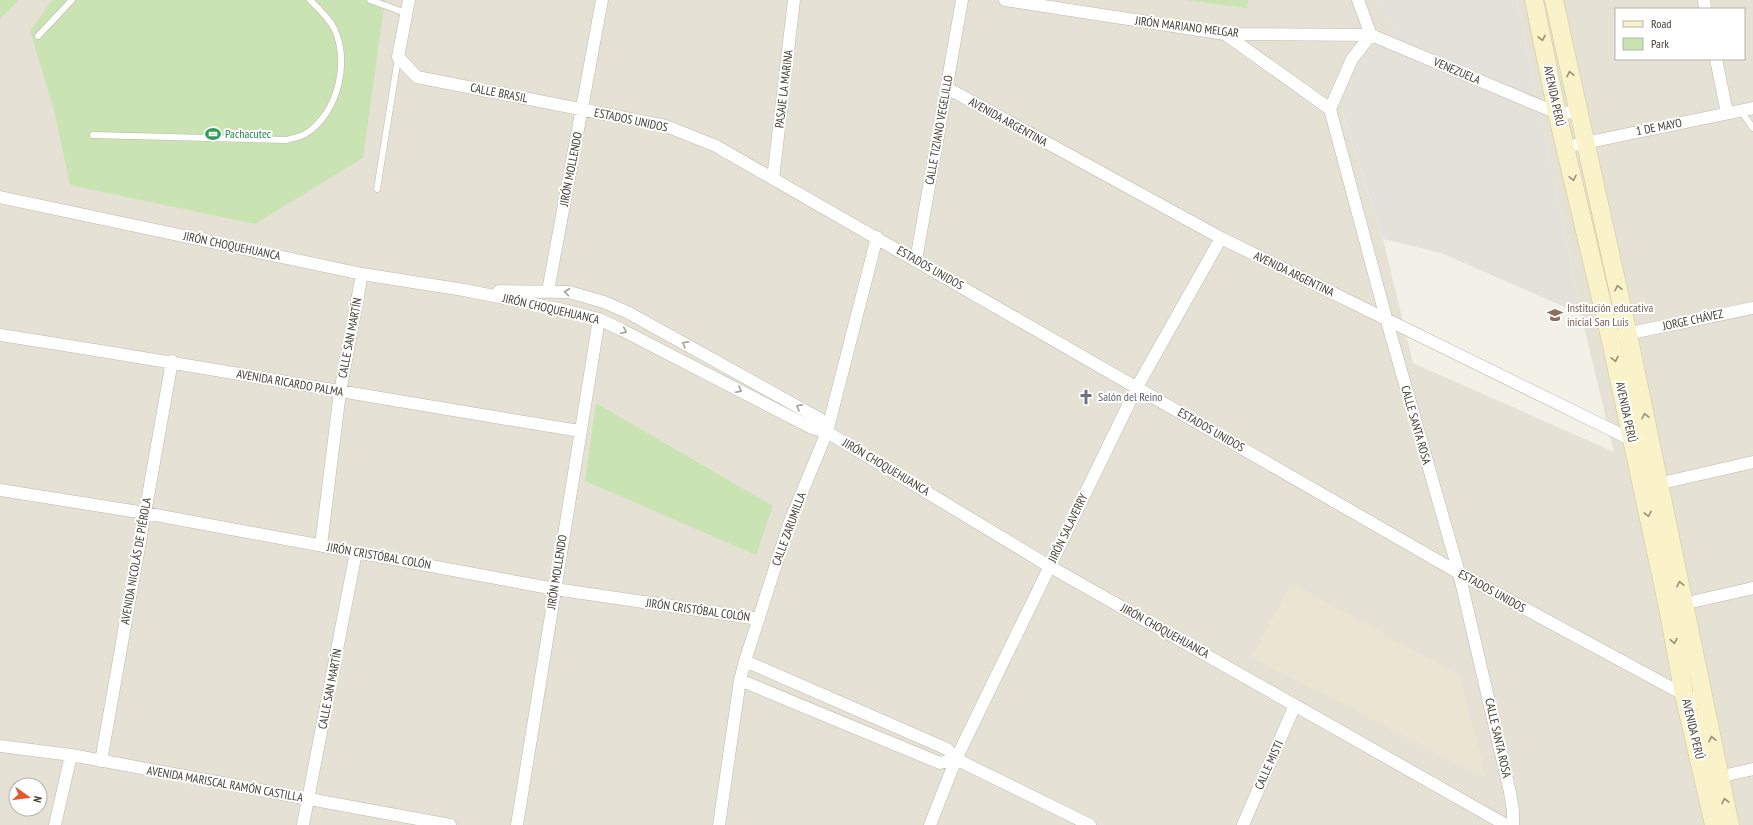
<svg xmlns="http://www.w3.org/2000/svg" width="1753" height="825" font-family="'PT Sans Narrow',sans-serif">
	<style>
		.residential { fill: #e5e2d5; fill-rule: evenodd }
		.industrial { fill: #e4e1db }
		.education { fill: #eae5d2 }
		.green { fill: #c9e3b3 }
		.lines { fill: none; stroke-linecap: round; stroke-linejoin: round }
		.lane-casing { stroke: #bdb8aa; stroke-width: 7 }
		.street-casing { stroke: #bdb8aa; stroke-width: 13 }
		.secondary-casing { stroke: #cec599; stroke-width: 19 }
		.lane { stroke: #fff; stroke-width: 6 }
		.street { stroke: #fff; stroke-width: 12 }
		.secondary { stroke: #faf3c9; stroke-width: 18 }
		.oneway { stroke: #969178 }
		.oneway2 { stroke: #a2a09a }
		.labels { text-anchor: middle; stroke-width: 4; stroke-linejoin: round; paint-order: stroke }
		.street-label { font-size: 12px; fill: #444036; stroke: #fff }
		.leisure-label { font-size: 12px; fill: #27864d; stroke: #fff; text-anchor: start }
		.education-label { font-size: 12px; fill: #785e54; stroke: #fff; text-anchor: start }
		.worship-label { font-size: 12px; fill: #5b616d; stroke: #fff; text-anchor: start }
	</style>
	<rect width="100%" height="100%" fill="#f2f0e7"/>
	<path class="residential" d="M0 0H1374L1396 27 1359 60 1342 111 1383 239 1413 363 1614 452 1581 314 1517 0H1753V825H0ZM1616 9H1744V59H1616ZM16 785H40V809H16Z"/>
	<path class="industrial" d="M1374 0H1517L1581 314 1441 253 1383 239 1342 110 1359 60 1396 27Z"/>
	<path class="education" d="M1291 583 1460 676 1486 778 1252 658Z"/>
	<path class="green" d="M0 0H19L0 19Z
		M52 0H385L363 158 255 224 70 185 54 110 30 31Z
		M1185 0H1248L1247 8Z
		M596 403 773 506 756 555 585 481Z"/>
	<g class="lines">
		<defs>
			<path id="lane" d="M370 0 406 13
				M38 36 72 0
				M1741 111 1753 128
				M93 135 287 140C293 138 300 137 305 134 339 114 352 56 331 23 325 15 317 7 310 0
				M377 189 398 58"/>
			<path id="street" d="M409 0 398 57 417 77 666 126 716 146 1459 573 1705 706
				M1005 0 1225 34 1371 35 1557 113 1578 112
				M1358 0 1371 35
				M1704 0 1705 9
				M1225 34 1330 109
				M1371 35 1352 59 1330 109 1386 318 1459 573 1510 792 1513 811V825
				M1716 59 1727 113
				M947 88 1221 238 1632 440H1636
				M1565 147 1753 108
				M773 179 794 0
				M0 197 362 274 464 290 564 310 599 319 622 330 812 428 827 432 1049 566 1506 825
				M916 260 962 0
				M499 291 569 292 604 302 629 313 820 419 827 432
				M548 291 602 0
				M0 335C194 365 386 400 580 431
				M1621 335 1753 308
				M1653 485 1753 462
				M0 490 145 513 555 589 759 619
				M321 545 340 392 362 274
				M1678 605 1753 588
				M745 661 947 749 956 759 1090 825
				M740 680 940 763 956 759
				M0 746 71 755 450 825
				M101 761 172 361
				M1714 778 1753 769
				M55 825 71 755
				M303 825 356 552
				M517 825 599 319
				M719 825 740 680 745 661 789 524 827 432 877 237
				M930 825 956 759 1137 387 1221 238
				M1243 825 1295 705"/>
			<path id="secondary" d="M1534 0 1557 113 1610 337 1668 608 1684 695 1714 825
				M1554 0 1628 334 1730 825"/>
		</defs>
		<use href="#lane" class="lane-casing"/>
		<use href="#street" class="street-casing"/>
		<use href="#secondary" class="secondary-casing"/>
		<use href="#lane" class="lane"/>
		<use href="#street" class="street"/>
		<use href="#secondary" class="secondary"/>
	</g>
	<defs><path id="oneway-chevron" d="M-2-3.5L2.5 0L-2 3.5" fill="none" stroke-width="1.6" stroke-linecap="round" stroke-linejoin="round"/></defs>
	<g class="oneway">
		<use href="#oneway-chevron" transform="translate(1542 38) rotate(78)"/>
		<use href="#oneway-chevron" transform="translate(1570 74) rotate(-102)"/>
		<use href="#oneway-chevron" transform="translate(1573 178) rotate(77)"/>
		<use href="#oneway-chevron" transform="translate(1618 288) rotate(-103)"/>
		<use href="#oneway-chevron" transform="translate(1615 359) rotate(78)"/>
		<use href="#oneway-chevron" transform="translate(1645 416) rotate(-102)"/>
		<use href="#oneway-chevron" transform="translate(1648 514) rotate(78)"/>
		<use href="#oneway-chevron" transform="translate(1680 584) rotate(-102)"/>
		<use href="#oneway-chevron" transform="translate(1674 641) rotate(79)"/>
		<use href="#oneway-chevron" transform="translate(1712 739) rotate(-102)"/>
		<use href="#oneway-chevron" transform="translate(1725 801) rotate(-102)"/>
	</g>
	<g class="oneway2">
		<use href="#oneway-chevron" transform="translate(567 292) rotate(-173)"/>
		<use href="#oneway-chevron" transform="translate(624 331) rotate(26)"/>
		<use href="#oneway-chevron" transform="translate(685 344) rotate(-151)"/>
		<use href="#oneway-chevron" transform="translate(739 390) rotate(27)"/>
		<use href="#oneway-chevron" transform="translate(799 407) rotate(-151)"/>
	</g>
	<defs>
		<symbol id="stadium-bare" viewBox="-9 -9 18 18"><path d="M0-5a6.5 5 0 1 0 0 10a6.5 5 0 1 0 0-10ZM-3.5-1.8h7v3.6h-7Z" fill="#2e9e5b" stroke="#fff" stroke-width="2.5" paint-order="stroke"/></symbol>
		<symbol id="school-bare" viewBox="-9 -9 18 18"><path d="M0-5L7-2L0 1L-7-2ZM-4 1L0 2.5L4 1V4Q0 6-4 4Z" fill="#8d6e63" stroke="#fff" stroke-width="2.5" paint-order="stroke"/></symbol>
		<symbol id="church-bare" viewBox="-9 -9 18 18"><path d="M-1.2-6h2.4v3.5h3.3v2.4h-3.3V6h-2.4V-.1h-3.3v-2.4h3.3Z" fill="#6b7280" stroke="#fff" stroke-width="2.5" paint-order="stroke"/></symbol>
	</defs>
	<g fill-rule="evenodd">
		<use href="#stadium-bare" x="202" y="123" width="22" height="22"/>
		<use href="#school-bare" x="1544" y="304" width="22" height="22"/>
		<use href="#church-bare" x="1075" y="386" width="22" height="22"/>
	</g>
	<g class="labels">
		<g class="street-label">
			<text transform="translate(1187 27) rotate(7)" y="4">JIRÓN MARIANO MELGAR</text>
			<text transform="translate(1457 71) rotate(23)" y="4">VENEZUELA</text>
			<text transform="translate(784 89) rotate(-83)" y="4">PASAJE LA MARINA</text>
			<text transform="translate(499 93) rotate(11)" y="4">CALLE BRASIL</text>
			<text transform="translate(1554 96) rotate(78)" y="4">AVENIDA PERÚ</text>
			<text transform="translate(631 120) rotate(12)" y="4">ESTADOS UNIDOS</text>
			<text transform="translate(1008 122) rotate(29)" y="4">AVENIDA ARGENTINA</text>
			<text transform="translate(1659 127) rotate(-11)" y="4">1 DE MAYO</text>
			<text transform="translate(939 130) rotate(-80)" y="4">CALLE TIZIANO VEGELILLO</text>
			<text transform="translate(571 169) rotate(-79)" y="4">JIRÓN MOLLENDO</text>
			<text transform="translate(232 246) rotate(12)" y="4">JIRÓN CHOQUEHUANCA</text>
			<text transform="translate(930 268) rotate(30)" y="4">ESTADOS UNIDOS</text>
			<text transform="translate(1294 274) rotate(26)" y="4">AVENIDA ARGENTINA</text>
			<text transform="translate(551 309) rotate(13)" y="4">JIRÓN CHOQUEHUANCA</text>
			<text transform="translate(1693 320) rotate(-12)" y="4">JORGE CHÁVEZ</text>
			<text transform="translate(350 338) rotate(-79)" y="4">CALLE SAN MARTÍN</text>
			<text transform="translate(290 383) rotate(10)" y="4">AVENIDA RICARDO PALMA</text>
			<text transform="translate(1626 412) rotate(78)" y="4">AVENIDA PERÚ</text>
			<text transform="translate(1416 425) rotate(74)" y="4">CALLE SANTA ROSA</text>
			<text transform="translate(1211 430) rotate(30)" y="4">ESTADOS UNIDOS</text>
			<text transform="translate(886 467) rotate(31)" y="4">JIRÓN CHOQUEHUANCA</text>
			<text transform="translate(1068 528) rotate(-64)" y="4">JIRÓN SALAVERRY</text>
			<text transform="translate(789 529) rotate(-70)" y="4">CALLE ZARUMILLA</text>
			<text transform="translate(379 556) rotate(10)" y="4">JIRÓN CRISTÓBAL COLÓN</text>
			<text transform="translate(136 561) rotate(-80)" y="4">AVENIDA NICOLÁS DE PIÉROLA</text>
			<text transform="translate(557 572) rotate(-81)" y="4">JIRÓN MOLLENDO</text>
			<text transform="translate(1492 591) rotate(29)" y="4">ESTADOS UNIDOS</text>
			<text transform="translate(698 610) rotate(8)" y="4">JIRÓN CRISTÓBAL COLÓN</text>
			<text transform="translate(1165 631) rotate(29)" y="4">JIRÓN CHOQUEHUANCA</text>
			<text transform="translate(330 689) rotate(-79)" y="4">CALLE SAN MARTÍN</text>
			<text transform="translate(1693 729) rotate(77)" y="4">AVENIDA PERÚ</text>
			<text transform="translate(1498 738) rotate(77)" y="4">CALLE SANTA ROSA</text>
			<text transform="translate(1269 765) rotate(-66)" y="4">CALLE MISTI</text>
			<text transform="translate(225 784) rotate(10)" y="4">AVENIDA MARISCAL RAMÓN CASTILLA</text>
		</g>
		<g class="leisure-label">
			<text x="225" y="138">Pachacutec</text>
		</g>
		<g class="education-label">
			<text x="1567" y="312">Institución educativa<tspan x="1567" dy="14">inicial San Luis</tspan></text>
		</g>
		<g class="worship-label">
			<text x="1098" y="401">Salón del Reino</text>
		</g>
	</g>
	<rect x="1615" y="8" width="130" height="52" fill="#ffffff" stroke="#b4b3af"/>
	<rect x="1623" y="21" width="20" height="6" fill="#faf3c9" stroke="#b4b3af"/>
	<text x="1651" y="28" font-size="12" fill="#444036">Road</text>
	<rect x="1623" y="38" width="20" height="12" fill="#c9e3b3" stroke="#b4b3af"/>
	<text x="1651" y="48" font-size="12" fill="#444036">Park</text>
	<g transform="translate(28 797) rotate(104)"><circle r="19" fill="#ffffff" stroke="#b4b3af"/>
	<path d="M0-3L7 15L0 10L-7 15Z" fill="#e95627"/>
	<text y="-6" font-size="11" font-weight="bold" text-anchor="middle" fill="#444036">N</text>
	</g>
</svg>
